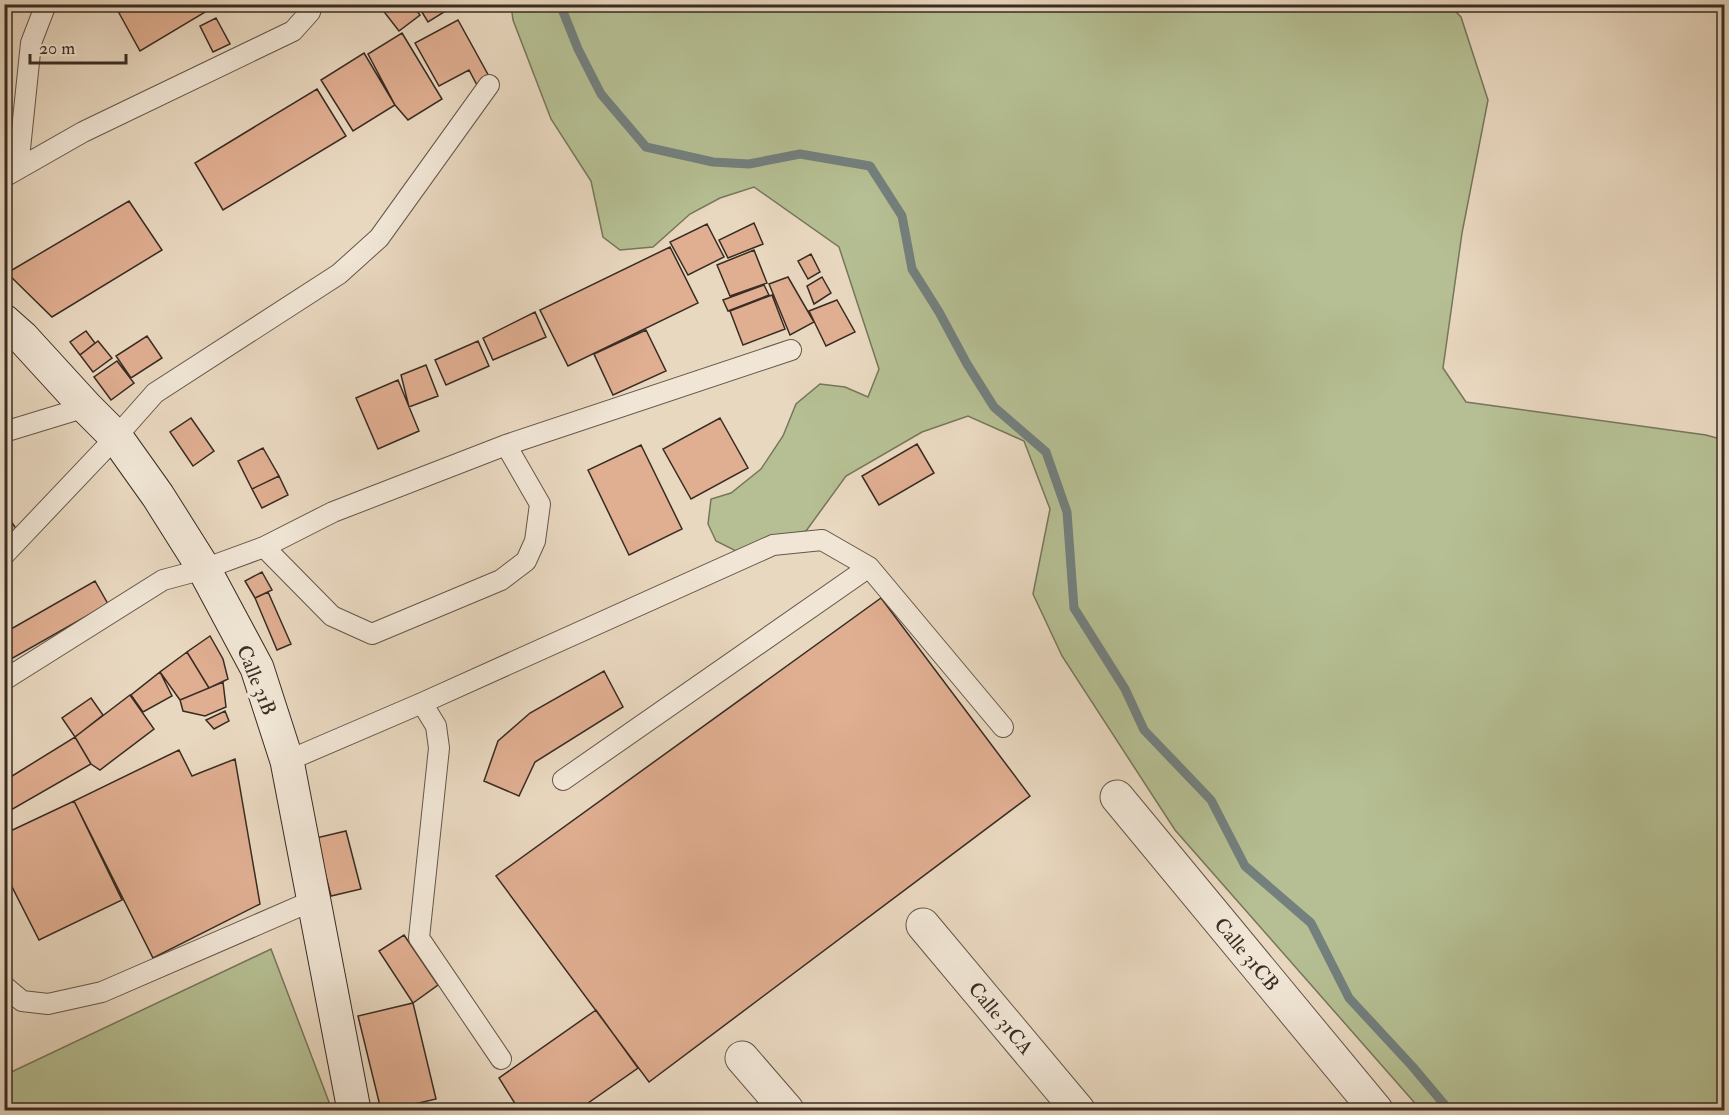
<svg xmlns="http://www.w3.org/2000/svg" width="1729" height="1115" font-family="'IM FELL Double Pica',serif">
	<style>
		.green { fill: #b5bf93; stroke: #76765b; stroke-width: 1.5 }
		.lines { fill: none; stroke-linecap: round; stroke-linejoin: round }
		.stream { stroke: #73807e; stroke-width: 9 }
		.building { fill: #e0ae91; stroke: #382c23; stroke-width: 1.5 }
		.lane-casing { stroke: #64574a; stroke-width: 22 }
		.street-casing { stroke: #64574a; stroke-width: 35 }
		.secondary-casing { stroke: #382c23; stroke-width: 35 }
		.lane { stroke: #f1e6d6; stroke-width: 20 }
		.street { stroke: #f1e6d6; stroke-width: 33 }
		.secondary { stroke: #f1e6d6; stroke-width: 33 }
		.labels { text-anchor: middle; stroke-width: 6; stroke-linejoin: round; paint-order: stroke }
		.street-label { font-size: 20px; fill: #382c23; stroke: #f1e6d6 }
	</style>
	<rect width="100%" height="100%" fill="#e9d8c0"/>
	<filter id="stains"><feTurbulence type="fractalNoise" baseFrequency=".00333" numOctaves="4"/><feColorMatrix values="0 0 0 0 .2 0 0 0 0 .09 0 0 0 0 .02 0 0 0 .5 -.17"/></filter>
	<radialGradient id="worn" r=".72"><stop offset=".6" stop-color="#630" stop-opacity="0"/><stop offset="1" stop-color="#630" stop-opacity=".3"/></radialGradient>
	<path class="green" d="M511 5H1449L1461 17 1488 100 1462 233 1443 368 1466 402 1706 435 1724 440V1110H1421L1175 830 1062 656 1033 594 1050 509 1024 441 968 416 922 432 846 476 806 531 773 538 738 552 716 541 708 524 711 499 731 493 761 469 783 436 796 404 820 384 845 387 868 397 879 369 839 247 754 187 720 198 690 214 653 247 620 250 603 237 591 181 551 119 513 20Z
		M271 949 332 1110H5V1075Z"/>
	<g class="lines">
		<path class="stream" d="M560 4 578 49 601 94 646 147 713 162 749 164 800 154 870 166 902 216 912 269 939 312 967 364 994 407 1046 452 1067 512 1074 608 1125 689 1144 730 1211 800 1245 866 1311 923 1349 998 1412 1066 1449 1110"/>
	</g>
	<path class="building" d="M130 4H205L207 11 140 51 119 13Z
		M378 4H411L420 15 399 31Z
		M417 4H457L428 22Z
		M216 18 230 44 213 52 200 26Z
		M458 20 491 80 478 87 469 70 439 86 415 43Z
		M402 33 442 99 408 120 395 105 368 54Z
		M364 53 395 105 353 131 321 80Z
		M317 89 346 136 223 210 195 163Z
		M129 201 162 250 52 317 7 273Z
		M754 223 763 244 728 258 719 240Z
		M707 224 724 257 688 275 670 242Z
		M670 247 698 303 568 366 540 310Z
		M754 250 767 283 730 296 717 265Z
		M811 254 820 272 808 279 798 261Z
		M788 277 814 322 790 335 769 284Z
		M822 277 831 293 814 304 807 286Z
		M764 285 769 295 728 311 723 300Z
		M772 295 785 329 743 345 730 311Z
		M837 300 855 332 826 346 809 311Z
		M535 312 546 337 493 360 483 338Z
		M646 330 666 371 613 395 594 354Z
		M86 331 95 343 80 355 70 342Z
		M147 336 162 358 131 378 116 356Z
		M98 341 112 358 93 372 80 355Z
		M478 341 489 366 446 385 435 360Z
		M117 361 134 383 111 400 94 377Z
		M426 365 438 396 409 407 401 375Z
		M398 380 419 431 378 449 356 398Z
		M191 418 214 451 193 466 170 432Z
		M720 418 748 468 691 499 663 449Z
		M917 444 934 473 879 505 862 476Z
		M641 445 682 529 629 555 588 470Z
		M263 448 279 476 252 489 238 461Z
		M279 476 288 495 262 508 252 489Z
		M4 511 17 530 4 537Z
		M262 572 272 590 255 598 245 581Z
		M95 581 108 604 4 663V633Z
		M268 592 291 644 277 650 255 598Z
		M881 598 1030 796 649 1082 496 876Z
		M210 636 223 659 228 679 209 688 187 652Z
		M187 652 209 688 180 700 160 672Z
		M604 671 623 707 535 762 519 796 484 781 498 741 530 713Z
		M160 672 172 696 143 712 131 695Z
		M223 682 226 707 205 716 183 711 180 700Z
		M130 695 154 729 100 770 91 764 75 737Z
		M91 698 103 715 75 737 62 718Z
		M225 711 229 721 214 729 206 720Z
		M75 737 91 764 4 814V781Z
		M179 750 192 776 235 759 260 904 153 958 74 801Z
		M74 801 122 900 39 940 4 871V834Z
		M346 831 361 889 331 896 316 838Z
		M404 935 438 985 413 1003 379 951Z
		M413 1003 436 1099 389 1110H381L358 1016Z
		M596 1010 638 1068 578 1110H519L499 1078Z"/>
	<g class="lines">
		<defs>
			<path id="lane" d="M18 168 31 43 46 4
				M4 177 83 132 293 31 310 12 312 4
				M4 432 86 407
				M264 547 332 616 372 634 501 580 526 561 535 541 540 504 506 445
				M4 555 116 437 155 393 339 274 379 238 489 85
				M4 680 163 580 204 569 264 547 333 512 506 445 791 350
				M422 703 436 726 439 748 419 938 501 1059
				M287 761 422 703 773 545 822 540 869 567 1003 727
				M563 780 869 567
				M4 986 22 1001 48 1004 102 992 314 900"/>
			<path id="street" d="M1117 797 1376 1110
				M923 925 1078 1110
				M742 1058 787 1110"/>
			<path id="secondary" d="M4 321 22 337 86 407 116 437 158 496 204 569 257 668 287 761 354 1110"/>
		</defs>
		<use href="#lane" class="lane-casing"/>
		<use href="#street" class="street-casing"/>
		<use href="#secondary" class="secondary-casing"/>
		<use href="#lane" class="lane"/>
		<use href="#street" class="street"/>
		<use href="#secondary" class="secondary"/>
	</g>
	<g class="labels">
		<g class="street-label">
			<text transform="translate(257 680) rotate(68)" y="7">Calle 31B</text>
			<text transform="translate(1247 954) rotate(50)" y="7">Calle 31CB</text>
			<text transform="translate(1001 1018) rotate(50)" y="7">Calle 31CA</text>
		</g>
	</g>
	<rect width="1729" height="1115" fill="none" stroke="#e9d8c0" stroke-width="24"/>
	<rect x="6" y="6" width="1717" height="1103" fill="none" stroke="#382c23" stroke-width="3"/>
	<rect x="12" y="12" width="1705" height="1091" fill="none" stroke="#382c23" stroke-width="1.5"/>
	<path d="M30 54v9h96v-9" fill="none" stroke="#382c23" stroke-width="3"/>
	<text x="39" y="54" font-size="18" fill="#382c23" stroke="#f1e6d6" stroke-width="4.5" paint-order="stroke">20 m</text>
	<rect width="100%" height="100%" filter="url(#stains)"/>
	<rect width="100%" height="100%" fill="url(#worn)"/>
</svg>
